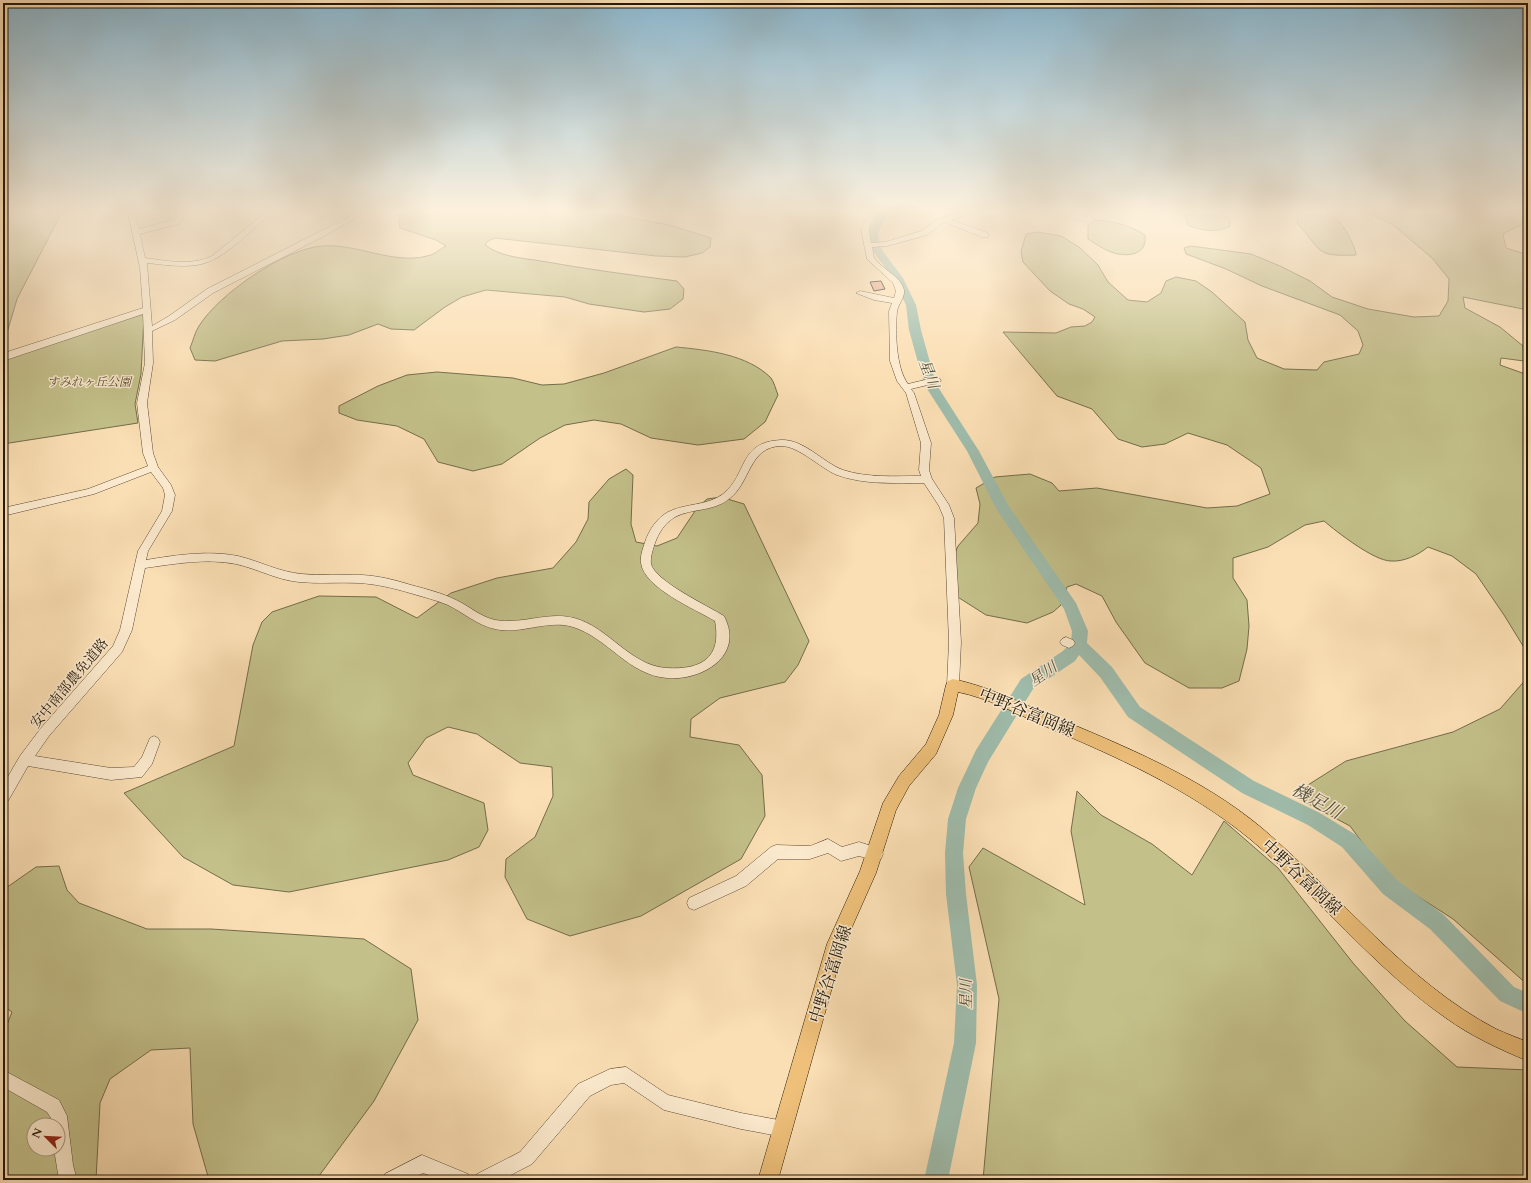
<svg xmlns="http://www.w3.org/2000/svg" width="1531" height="1183" font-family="Cardo,'Noto Serif JP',serif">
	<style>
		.green { fill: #c3c08a; stroke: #746c4a; fill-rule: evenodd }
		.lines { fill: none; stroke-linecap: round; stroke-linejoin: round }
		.river { fill: #9fbdad; fill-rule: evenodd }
		.building { fill: #e3a98c; stroke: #24190b }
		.minor-casing { stroke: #5a4a35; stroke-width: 1 }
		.major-casing { stroke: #24190b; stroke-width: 1 }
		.minor { fill: #fceace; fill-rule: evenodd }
		.major { fill: #eec07a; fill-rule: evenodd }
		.labels { text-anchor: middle; stroke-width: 3; stroke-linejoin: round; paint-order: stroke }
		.far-park-label { font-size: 12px; font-style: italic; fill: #544b31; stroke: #fceace }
		.street-label { font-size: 14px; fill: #24190b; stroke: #fceace }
		.water-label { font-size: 15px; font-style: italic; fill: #4f5244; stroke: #fceace }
		.near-street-label { font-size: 17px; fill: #24190b; stroke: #fceace }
		.near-water-label { font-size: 18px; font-style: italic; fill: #4f5244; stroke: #fceace }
	</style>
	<rect width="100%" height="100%" fill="#fbdfb4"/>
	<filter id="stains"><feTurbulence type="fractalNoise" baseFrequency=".005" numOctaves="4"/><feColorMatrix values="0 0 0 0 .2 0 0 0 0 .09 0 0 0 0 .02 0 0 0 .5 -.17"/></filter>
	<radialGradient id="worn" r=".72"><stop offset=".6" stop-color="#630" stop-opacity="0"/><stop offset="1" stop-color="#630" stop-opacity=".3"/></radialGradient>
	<path class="green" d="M3 212H62L17 299 3 346Z
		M398 212H601L669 225 711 238 710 247 702 253 685 257 656 256 495 238 488 241 485 245C501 257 522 258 541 261 586 269 631 275 677 281L684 289 683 299 670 309 644 312 589 304 565 297 486 290 462 297 445 307 414 330 391 329 378 324 349 335 323 339 282 341 215 361 195 360 190 348C193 341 195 332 199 326 219 294 284 249 322 246 357 243 393 265 427 256 434 255 440 249 446 246L436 240 400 228Z
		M1184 212H1219L1230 219V226C1217 233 1201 231 1188 225Z
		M1298 212C1306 212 1318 210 1327 212 1339 215 1355 244 1356 255 1314 257 1322 250 1297 223Z
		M1366 212H1528V221L1503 234 1506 248 1528 255V310L1463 297 1465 308 1500 327 1523 346 1524 361 1501 358 1500 365 1528 375V985L1453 919 1388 877 1350 826 1292 795 1346 761 1453 732 1500 709 1528 677V654L1504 615 1476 574 1452 556 1428 547C1418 555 1404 562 1391 561 1374 561 1337 532 1324 521L1305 525 1268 547 1233 558V578L1247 600 1249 626 1247 649 1239 681 1222 688H1189L1145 663 1116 622 1102 596 1076 584 1067 587 1061 605 1053 612 1027 623 986 615 953 594 947 572 958 546 978 523 980 504 976 488 995 477 1030 474 1052 483 1059 491 1097 488 1207 508 1237 506 1270 494 1261 468 1227 445 1188 433 1165 444 1142 447 1118 439 1092 409 1057 396 1003 332 1056 333 1071 327 1085 326 1092 322 1095 317 1083 309 1069 304 1050 291 1023 262 1021 252 1026 234 1038 232 1061 236 1079 247 1098 265 1108 282 1128 300 1147 302 1161 293 1166 281 1176 277 1196 281 1212 292 1245 322 1248 340 1257 358 1284 369 1317 370 1324 362 1359 354 1363 345 1358 331 1340 315 1262 286 1226 269 1186 254 1184 248 1191 246 1251 254 1280 266 1310 281 1332 297 1368 309 1414 317 1439 316 1448 301 1449 279 1433 259 1392 224Z
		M1094 220C1112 221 1130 225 1145 235 1148 255 1127 258 1111 252 1103 249 1096 244 1088 239V225Z
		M144 314 141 374 135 404 138 423 3 444V357Z
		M676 347C707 350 747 354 771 378 774 382 776 390 778 395L765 422 744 439 698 445 651 438 621 424 594 420 565 425 540 438 502 464 473 471 438 462 424 439 397 426 357 420 339 413V406L378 386 407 375 437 372 513 378 542 385 564 384 604 373Z
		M626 469 633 475 631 524 636 542 657 546 677 538 697 508 707 499 721 497 744 504 809 641 798 665 785 682 720 698 691 719 690 737 739 745 762 775 765 816 741 859 641 916 570 936 527 919 505 877 506 859 535 837 553 796 552 767 520 763 477 734 448 727 426 738 408 763 413 775 484 803 488 830 479 847 448 860 289 892 233 885 183 857 124 793 234 746 253 645 262 622 272 612 319 596 376 597 417 618 451 593 497 578 553 568 576 542 588 519 589 502 609 479Z
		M1077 791 1101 815 1152 844 1192 875 1224 821 1278 868 1353 963 1405 1021 1457 1067 1528 1070V1180H983L999 999 969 867 983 848 1085 905 1071 831Z
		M59 866 67 890 79 903 147 929H211L364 939 411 969 418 1020 374 1101 316 1180H209L193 1124 190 1048 151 1050 110 1079 100 1103 96 1180H3V1035L12 1012 3 1006V890L36 867ZM34 1125H58V1149H34Z"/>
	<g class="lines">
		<path class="river" d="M878 212H888L878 233 880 244 882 250 903 278 916 305 921 330 936 384 979 451 1008 505 1076 603 1088 631 1087 643 1112 667 1140 707 1254 781 1320 813 1356 835 1397 880 1444 915 1514 987 1528 993V1014L1500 1001 1430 929 1383 894 1342 847 1308 825 1242 793 1128 717 1100 677 1079 655 1075 661 1033 689 988 762 976 788 966 819 963 853 966 894 977 985 976 1043 948 1180H924L954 1043 957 985 946 894 945 853 948 819 958 788 976 750 1021 679 1063 651 1071 643 1072 631 1064 609 997 510 967 451 924 384 909 330 906 305 893 278 872 250 870 244 868 233Z"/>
	</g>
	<path class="building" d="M881 281 885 289 874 291 870 282Z"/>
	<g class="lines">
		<defs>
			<path id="minor" d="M128 212H134L139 229 173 220 181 212H188L179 224 140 234 145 258C168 261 191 266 212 256L266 212H273C267 219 257 225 250 232 209 269 200 269 147 263L152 326 169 316 207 289 358 212H366L328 234 213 293 175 320 152 331 153 363 147 403 153 453 158 467 171 485 175 495 172 511 148 551 146 560C176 555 208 550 238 556 259 561 279 572 302 574 321 576 342 574 362 575 379 576 395 580 411 585 426 589 442 593 456 600 469 606 481 617 495 620 522 625 548 611 574 618 609 627 630 666 667 668 701 670 722 658 715 621 695 609 644 588 641 563 640 556 643 548 645 542 649 530 657 518 668 512 686 503 707 506 723 494 748 474 738 442 781 440 804 439 822 462 843 470 867 478 896 476 921 476L919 470 921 443 906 393 897 381 890 361 889 311 892 303 874 300 856 293 860 291 894 298 896 291 893 283 867 259 861 229 870 212H876L869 229 871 243 886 242 921 231 938 219 964 212H973L952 220 988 233V237H982L944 222 927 235 887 246 872 247C873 250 873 256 875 259 883 270 901 276 904 290 905 298 898 304 897 312 895 332 896 368 908 384L937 377 941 380 940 382 911 389 914 393 931 443 929 470 932 479 949 505 954 518 961 642 959 685 957 689 953 690 949 689 947 685 949 642 944 518 939 506 924 483C896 483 864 485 837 475 820 468 799 446 781 446 748 447 751 483 729 499 713 512 692 508 675 517 665 523 659 532 655 543 653 549 650 557 651 564 655 581 708 606 724 616 745 656 702 681 667 678 628 675 608 638 573 627 548 619 521 635 495 629 477 625 464 613 448 605 436 600 423 597 410 593 393 588 376 584 359 583 339 582 319 584 299 582 277 580 258 569 236 564 206 558 174 564 145 568L132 630 122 652 49 736 35 756 111 768 134 767 142 757 150 738 154 736 158 738 160 742 152 764 142 777 111 780 28 766 8 801 3 803V785L20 756 41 728 113 646 120 630 138 551 162 511 165 495 163 488 151 472 94 494 3 516V508L88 489 148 466 143 453 137 403 145 363 143 314 3 361V355L10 351 143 308 140 268Z
				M1055 212H1065L1086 217 1091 212H1098L1087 222 1056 213Z
				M1066 637 1073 640 1075 643 1073 646 1069 648 1062 645 1060 642 1062 639Z
				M828 839 842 847 859 842 881 849 883 854 881 859 876 861 859 856 841 861 828 853 810 859H778L746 886 694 910 689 908 687 903 689 898 736 876 771 847 776 845 810 846Z
				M626 1067 668 1095 741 1113 784 1121 790 1123 792 1129 790 1135 784 1137 741 1129 664 1110 624 1083 611 1085 590 1096 532 1164 501 1180H474L477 1174 520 1152 578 1084 610 1069Z
				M3 1070 59 1100 67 1116 73 1165 77 1180H59L54 1149H58V1125H52L51 1118 47 1112 3 1087Z
				M422 1155 468 1174 471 1180H443L423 1173 409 1180H382L385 1174Z"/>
			<path id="major" d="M953 679C987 686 1018 702 1050 715 1124 746 1201 777 1263 829 1339 894 1406 982 1496 1029 1507 1034 1518 1038 1528 1042V1061C1499 1049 1471 1036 1446 1018 1373 967 1318 896 1250 839 1188 788 1115 756 1042 725 1015 713 988 698 958 692L953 715 936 754 909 786 896 810 876 873 844 945 778 1180H758L827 944 860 871 883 803 899 776 926 744 939 715 946 685 948 681Z"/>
		</defs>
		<use href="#minor" class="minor-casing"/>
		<use href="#major" class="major-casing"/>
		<use href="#minor" class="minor"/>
		<use href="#major" class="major"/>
	</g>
	<linearGradient id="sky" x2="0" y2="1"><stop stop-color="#8bb8d0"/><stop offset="0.56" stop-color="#fdf1dd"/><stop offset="1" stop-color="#fdf1dd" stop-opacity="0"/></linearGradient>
	<rect width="1531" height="377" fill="url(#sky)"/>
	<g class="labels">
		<g class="far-park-label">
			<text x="89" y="386">すみれヶ丘公園</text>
		</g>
		<g class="street-label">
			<text transform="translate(69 683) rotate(-50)" y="5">安中南部農免道路</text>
		</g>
		<g class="water-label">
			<text transform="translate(929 374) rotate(69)" y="5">星川</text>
			<text transform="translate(1043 674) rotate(-35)" y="5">星川</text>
			<text transform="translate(966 994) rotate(-91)" y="5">星川</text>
		</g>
		<g class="near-street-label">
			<text transform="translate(1027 712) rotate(22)" y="6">中野谷富岡線</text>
			<text transform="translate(1302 877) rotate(43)" y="6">中野谷富岡線</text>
			<text transform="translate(830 974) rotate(-72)" y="6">中野谷富岡線</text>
		</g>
		<g class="near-water-label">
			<text transform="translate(1317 801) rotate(29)" y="6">機足川</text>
		</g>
	</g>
	<rect width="1531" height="1183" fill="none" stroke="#fbdfb4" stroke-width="16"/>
	<rect x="4" y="4" width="1523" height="1175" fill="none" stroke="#24190b" stroke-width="2"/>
	<rect x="8" y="8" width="1515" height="1167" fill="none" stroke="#24190b"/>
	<g transform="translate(46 1137) rotate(294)"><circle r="19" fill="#fceace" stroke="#a69680"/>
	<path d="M0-3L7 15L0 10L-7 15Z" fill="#8f2418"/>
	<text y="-6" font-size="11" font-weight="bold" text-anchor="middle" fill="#24190b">N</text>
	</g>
	<rect width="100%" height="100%" filter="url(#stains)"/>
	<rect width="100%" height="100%" fill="url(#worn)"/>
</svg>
